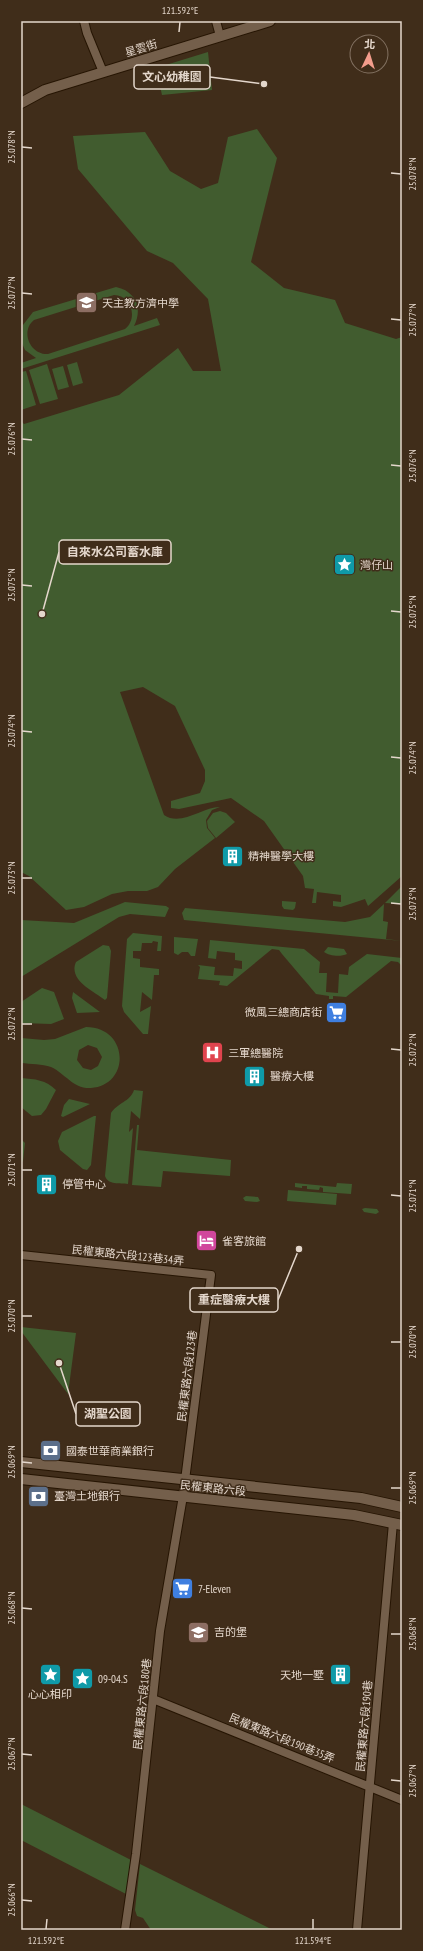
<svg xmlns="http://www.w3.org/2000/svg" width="423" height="1951" font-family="'PT Sans Narrow','Noto Sans TC',sans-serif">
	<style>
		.green { fill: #415c2f; fill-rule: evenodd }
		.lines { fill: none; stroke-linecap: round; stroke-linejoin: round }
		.street-casing { stroke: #261503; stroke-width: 10 }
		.secondary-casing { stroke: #261503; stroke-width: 12 }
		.street { stroke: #745f4b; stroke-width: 8 }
		.secondary { stroke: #745f4b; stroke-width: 10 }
		.ticks { fill: none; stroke: #e4d7cc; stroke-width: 1.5 }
		.labels { text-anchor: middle; stroke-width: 3; stroke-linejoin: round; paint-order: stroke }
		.street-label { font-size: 11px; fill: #e4d7cc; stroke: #402d1a }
		.poi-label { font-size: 11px; fill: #e4d7cc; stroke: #402d1a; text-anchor: start }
		.leader { fill: none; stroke: #e4d7cc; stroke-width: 1.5 }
		.callout-dot { fill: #e4d7cc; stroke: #402d1a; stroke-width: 1.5 }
		.callout { fill: #402d1a; stroke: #e4d7cc; stroke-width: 1.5 }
		.callout-label { font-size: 12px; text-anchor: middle; font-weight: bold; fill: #e4d7cc }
		.neatline { fill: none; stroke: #e4d7cc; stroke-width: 1.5 }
		.ticks-label { font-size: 10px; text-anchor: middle; fill: #e4d7cc }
	</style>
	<rect width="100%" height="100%" fill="#402d1a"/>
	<path class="green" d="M208 52 212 90 162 95 156 68Z
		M257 129 277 158 251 262 284 288 335 300 345 323 396 339 402 337V876L368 906 365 899 341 907 333 906V901L341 902V895L317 892 316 903H312L314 889 305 888 303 876 264 821 231 798 179 809 171 808V801L200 793 205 781V770L175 706 143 687 120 692 164 815C181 827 202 807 220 807L212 810 206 820 207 828 215 838 175 869 158 887 147 891H128L112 894 84 907 66 910 29 876 21 872V421L24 424 119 395 178 348 193 371H221L208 299 173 263 147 251 78 169 73 136 145 132 170 171 201 189 218 183 228 137Z
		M116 287C136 291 143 309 134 326L157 318 160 325 21 369V363L36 358 25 350 21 341 23 325 33 312ZM114 295C132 295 138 319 125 329L48 354C30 355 20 331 34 320Z
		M77 362 83 383 73 386 67 365Z
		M47 364 58 399 40 404 29 370Z
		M63 366 69 387 58 390 52 369Z
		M26 371 36 405 21 410V372Z
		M220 811 226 813 235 822 216 838 208 828 207 821 213 813Z
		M402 886V904L385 903Z
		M282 901 296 902 295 908 293 910 284 909 282 906Z
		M125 902 166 906 169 908 165 917 130 914 119 917 21 977V920L74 923Z
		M384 904 383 921 388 922 386 939 402 941 184 920 182 913 185 908 345 922 370 917Z
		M133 933 162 936 161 951H157L158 942 153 941 152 943H142L141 951H133V958L140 959V967L159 969V975H154L152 1000 142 992 140 1012 151 1006 148 1034H143L124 1012 122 1006 127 939Z
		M174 937 198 939 195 956H191L188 952H182L178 955 174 953Z
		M210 940 304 949 320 962 319 973H327L326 992 338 993 339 974 348 975 349 967 367 954 402 958V966L398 962 391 961 346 997 333 996V999H329V996L316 994 282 954 279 950 272 949 227 986 219 985 220 981 198 979 200 967 198 965 215 967 214 975 233 976 234 968 242 969V961L235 960V953L217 951 216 959 208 958Z
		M103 945 109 946 111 951 107 998 105 1000C93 991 68 980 76 962Z
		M328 947 344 949 347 954C341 957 329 956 324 952Z
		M42 988 54 992 64 1019 51 1024 21 1023V1002Z
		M73 992 100 1012 77 1013 72 998Z
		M86 1027C129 1027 131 1085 91 1088 73 1089 66 1074 51 1067 42 1064 31 1064 21 1063V1038L44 1040 55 1039ZM88 1045 97 1048 102 1057 98 1066 91 1070 83 1068 77 1060 79 1050Z
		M21 1078C35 1079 46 1080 56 1090L46 1109 41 1115 32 1116 21 1107Z
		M134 1090 143 1091 140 1119 131 1111 129 1132 133 1128 128 1184C120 1183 108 1185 105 1176L111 1113C117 1103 130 1102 134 1090Z
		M69 1099 90 1104 63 1117 61 1116 64 1105Z
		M94 1116H96L91 1165 87 1170 83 1169 60 1150 58 1141 62 1132Z
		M137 1125H139L137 1150 231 1160 230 1176 163 1171 161 1187 132 1185Z
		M21 1139 25 1143 23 1161 21 1163Z
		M295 1183 336 1187 337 1183 352 1184 351 1194 323 1192V1188L320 1187 319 1190 307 1189V1186H302V1188L295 1187Z
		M288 1190 337 1194 336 1205 287 1201Z
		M246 1196 258 1197 260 1201 257 1202 245 1201 243 1198Z
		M365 1208 377 1209 379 1212 376 1214 364 1212 362 1209Z
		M21 1327 76 1333 68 1394 21 1331Z
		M21 1804 131 1860 126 1894 21 1840Z
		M140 1864 273 1930H151L143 1918 137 1916 135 1910Z"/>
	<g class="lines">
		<defs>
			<path id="street" d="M84 21 87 33 103 72
				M216 21 220 36
				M21 1255 211 1275 183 1496 160 1631 136 1854 125 1930
				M153 1699 402 1800
				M357 1930 393 1523"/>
			<path id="secondary" d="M21 103 45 90 270 21
				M21 1462 361 1498 402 1507
				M21 1479 354 1515 402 1525"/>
		</defs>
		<use href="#street" class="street-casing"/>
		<use href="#secondary" class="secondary-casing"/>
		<use href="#street" class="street"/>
		<use href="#secondary" class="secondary"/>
	</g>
	<path class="ticks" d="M179 32 180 22M22 147 32 148M391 173 401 174M22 293 32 294M391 319 401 320M22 439 32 440M391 465 401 466M22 585 32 586M391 611 401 612M22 731 32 732M391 757 401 758M22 878H32M391 903 401 904M22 1024H32M391 1049 401 1050M22 1170H32M391 1195 401 1196M22 1316H32M391 1342H401M22 1462 32 1463M391 1488H401M22 1608 32 1609M391 1634H401M22 1754 32 1755M391 1780 401 1781M22 1900 32 1901M46 1929 47 1919M313 1929V1919"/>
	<defs>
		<symbol id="school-square" viewBox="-11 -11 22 22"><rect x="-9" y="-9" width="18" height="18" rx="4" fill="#8d6e63" stroke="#402d1a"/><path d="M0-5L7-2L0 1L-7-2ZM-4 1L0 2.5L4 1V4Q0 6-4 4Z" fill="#fff"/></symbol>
		<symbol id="sight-square" viewBox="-11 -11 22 22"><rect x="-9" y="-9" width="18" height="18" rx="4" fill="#0f9aa8" stroke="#402d1a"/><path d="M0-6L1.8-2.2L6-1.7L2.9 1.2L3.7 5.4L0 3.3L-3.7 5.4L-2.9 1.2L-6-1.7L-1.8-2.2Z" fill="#fff"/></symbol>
		<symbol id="building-square" viewBox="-11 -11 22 22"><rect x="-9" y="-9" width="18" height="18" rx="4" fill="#0f9aa8" stroke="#402d1a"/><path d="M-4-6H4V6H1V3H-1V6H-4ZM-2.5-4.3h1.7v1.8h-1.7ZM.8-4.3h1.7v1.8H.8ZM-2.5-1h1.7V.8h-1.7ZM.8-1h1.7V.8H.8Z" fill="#fff"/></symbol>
		<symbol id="supermarket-square" viewBox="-11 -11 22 22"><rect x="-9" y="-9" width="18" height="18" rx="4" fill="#3f7fe0" stroke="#402d1a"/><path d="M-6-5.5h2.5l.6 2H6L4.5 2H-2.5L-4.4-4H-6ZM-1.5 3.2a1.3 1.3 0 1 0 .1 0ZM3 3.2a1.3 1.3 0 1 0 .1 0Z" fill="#fff"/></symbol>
		<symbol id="hospital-square" viewBox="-11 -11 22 22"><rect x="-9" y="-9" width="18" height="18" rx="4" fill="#e0444e" stroke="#402d1a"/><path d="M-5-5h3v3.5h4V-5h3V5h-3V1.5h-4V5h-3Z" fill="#fff"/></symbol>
		<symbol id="hotel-square" viewBox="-11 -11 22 22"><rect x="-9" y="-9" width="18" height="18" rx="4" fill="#d1479c" stroke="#402d1a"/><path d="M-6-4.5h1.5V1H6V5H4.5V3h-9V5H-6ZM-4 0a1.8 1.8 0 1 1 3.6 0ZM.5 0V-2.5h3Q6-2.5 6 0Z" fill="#fff"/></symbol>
		<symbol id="bank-square" viewBox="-11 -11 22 22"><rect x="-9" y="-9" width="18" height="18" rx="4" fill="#5c6f8a" stroke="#402d1a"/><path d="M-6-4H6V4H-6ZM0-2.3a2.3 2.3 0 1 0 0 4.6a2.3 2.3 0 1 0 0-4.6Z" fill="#fff"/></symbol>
	</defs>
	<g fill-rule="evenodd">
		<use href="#school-square" x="74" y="290" width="25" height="25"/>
		<use href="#sight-square" x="332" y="552" width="25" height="25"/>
		<use href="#building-square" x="220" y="844" width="25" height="25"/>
		<use href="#supermarket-square" x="324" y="1000" width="25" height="25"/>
		<use href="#hospital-square" x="200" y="1040" width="25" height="25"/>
		<use href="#building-square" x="242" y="1064" width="25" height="25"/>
		<use href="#building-square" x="34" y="1172" width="25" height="25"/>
		<use href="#hotel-square" x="194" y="1228" width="25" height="25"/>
		<use href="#bank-square" x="38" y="1438" width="25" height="25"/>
		<use href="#bank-square" x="26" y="1484" width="25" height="25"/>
		<use href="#supermarket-square" x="170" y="1576" width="25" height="25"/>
		<use href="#school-square" x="186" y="1620" width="25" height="25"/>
		<use href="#sight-square" x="38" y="1662" width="25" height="25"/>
		<use href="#building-square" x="328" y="1662" width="25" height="25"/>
		<use href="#sight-square" x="70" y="1666" width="25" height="25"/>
	</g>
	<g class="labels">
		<g class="street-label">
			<text transform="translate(141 48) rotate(-17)" y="4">星雲街</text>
			<text transform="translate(128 1255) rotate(6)" y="4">民權東路六段123巷34弄</text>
			<text transform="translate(187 1376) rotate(-83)" y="4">民權東路六段123巷</text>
			<text transform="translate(213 1488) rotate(6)" y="4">民權東路六段</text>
			<text transform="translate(142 1704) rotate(-84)" y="4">民權東路六段180巷</text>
			<text transform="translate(364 1726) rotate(-85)" y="4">民權東路六段190巷</text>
			<text transform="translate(282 1738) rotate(22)" y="4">民權東路六段190巷35弄</text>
		</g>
		<g class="poi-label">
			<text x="102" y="307">天主教方濟中學</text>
			<text x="360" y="569">灣仔山</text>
			<text x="248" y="860">精神醫學大樓</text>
			<text x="322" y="1016" text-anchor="end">微風三總商店街</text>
			<text x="228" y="1057">三軍總醫院</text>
			<text x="270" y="1080">醫療大樓</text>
			<text x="62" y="1188">停管中心</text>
			<text x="222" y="1245">雀客旅館</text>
			<text x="66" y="1455">國泰世華商業銀行</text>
			<text x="54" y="1500">臺灣土地銀行</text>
			<text x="198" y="1593">7-Eleven</text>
			<text x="214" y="1636">吉的堡</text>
			<text x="324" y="1679" text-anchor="end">天地一墅</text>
			<text x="98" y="1683">09-04.S</text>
			<text x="50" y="1698" text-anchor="middle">心心相印</text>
		</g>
	</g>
	<path class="leader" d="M264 84L210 77M42 614L59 552M299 1249L278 1300M59 1363L76 1414"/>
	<g class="callout-dot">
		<circle cx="264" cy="84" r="4"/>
		<circle cx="42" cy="614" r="4"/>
		<circle cx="299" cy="1249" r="4"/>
		<circle cx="59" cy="1363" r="4"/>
	</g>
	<g class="callout">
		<rect x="134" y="65" width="76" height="24" rx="4"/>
		<rect x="59" y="540" width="112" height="24" rx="4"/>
		<rect x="190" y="1288" width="88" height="24" rx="4"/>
		<rect x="76" y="1402" width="64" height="24" rx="4"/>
	</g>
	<g class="callout-label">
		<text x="172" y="81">文心幼稚園</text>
		<text x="115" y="556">自來水公司蓄水庫</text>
		<text x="234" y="1304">重症醫療大樓</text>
		<text x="108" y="1418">湖聖公園</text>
	</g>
	<rect width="423" height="1951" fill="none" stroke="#402d1a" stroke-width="44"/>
	<g transform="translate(369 54) rotate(4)"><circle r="19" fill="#402d1a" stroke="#827161"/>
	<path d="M0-3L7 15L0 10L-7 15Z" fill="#f49d8c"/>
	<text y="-6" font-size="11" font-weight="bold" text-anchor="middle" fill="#e4d7cc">北</text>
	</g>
	<rect x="22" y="22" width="379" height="1907" class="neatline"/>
	<g class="ticks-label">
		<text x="180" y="14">121.592°E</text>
		<text transform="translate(11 147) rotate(-90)" y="4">25.078°N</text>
		<text transform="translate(412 174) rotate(-90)" y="4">25.078°N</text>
		<text transform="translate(11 293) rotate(-90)" y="4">25.077°N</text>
		<text transform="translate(412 320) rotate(-90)" y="4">25.077°N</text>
		<text transform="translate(11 439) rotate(-90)" y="4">25.076°N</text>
		<text transform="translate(412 466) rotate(-90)" y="4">25.076°N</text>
		<text transform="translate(11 585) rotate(-90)" y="4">25.075°N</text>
		<text transform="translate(412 612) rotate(-90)" y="4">25.075°N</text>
		<text transform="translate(11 731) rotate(-90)" y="4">25.074°N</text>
		<text transform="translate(412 758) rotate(-90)" y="4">25.074°N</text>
		<text transform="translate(11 878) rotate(-90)" y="4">25.073°N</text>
		<text transform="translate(412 904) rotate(-90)" y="4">25.073°N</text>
		<text transform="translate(11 1024) rotate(-90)" y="4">25.072°N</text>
		<text transform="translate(412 1050) rotate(-90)" y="4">25.072°N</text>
		<text transform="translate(11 1170) rotate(-90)" y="4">25.071°N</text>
		<text transform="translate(412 1196) rotate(-90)" y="4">25.071°N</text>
		<text transform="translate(11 1316) rotate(-90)" y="4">25.070°N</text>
		<text transform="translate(412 1342) rotate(-90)" y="4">25.070°N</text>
		<text transform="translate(11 1462) rotate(-90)" y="4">25.069°N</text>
		<text transform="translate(412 1488) rotate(-90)" y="4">25.069°N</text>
		<text transform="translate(11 1608) rotate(-90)" y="4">25.068°N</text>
		<text transform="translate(412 1634) rotate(-90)" y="4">25.068°N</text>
		<text transform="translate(11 1754) rotate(-90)" y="4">25.067°N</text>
		<text transform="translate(412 1781) rotate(-90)" y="4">25.067°N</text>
		<text transform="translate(11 1900) rotate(-90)" y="4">25.066°N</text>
		<text x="46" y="1944">121.592°E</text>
		<text x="313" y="1944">121.594°E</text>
	</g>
</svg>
